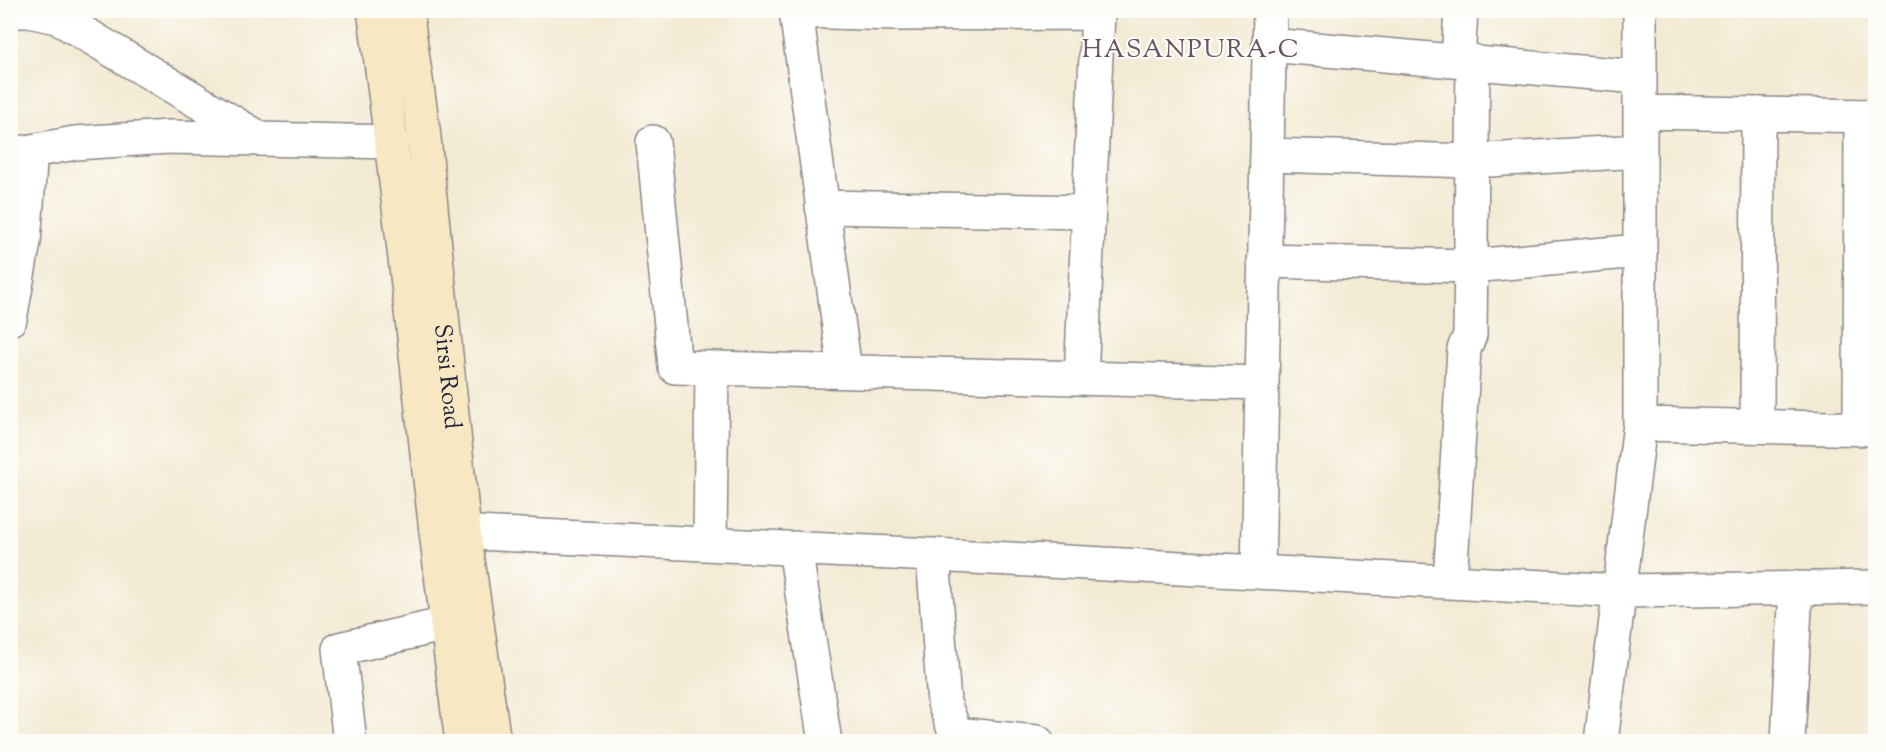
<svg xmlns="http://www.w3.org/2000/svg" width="1886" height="752" font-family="'Sorts Mill Goudy',serif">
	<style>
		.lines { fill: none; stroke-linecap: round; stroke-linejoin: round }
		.street-casing { stroke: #8a8687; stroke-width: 36 }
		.secondary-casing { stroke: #8a8687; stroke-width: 36 }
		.street { stroke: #fff; stroke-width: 33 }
		.secondary { stroke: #f7e8c3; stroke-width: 33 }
		.labels { text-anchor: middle; stroke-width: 4.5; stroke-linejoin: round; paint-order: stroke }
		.street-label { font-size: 24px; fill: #22223b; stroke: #fdfcf7 }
		.neighbourhood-label { font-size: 26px; letter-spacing: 1.5px; fill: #675362; stroke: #fdfcf7 }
	</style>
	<rect width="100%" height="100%" fill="#fdfcf7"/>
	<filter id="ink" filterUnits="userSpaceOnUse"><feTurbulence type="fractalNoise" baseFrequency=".0167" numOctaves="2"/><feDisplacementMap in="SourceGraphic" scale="12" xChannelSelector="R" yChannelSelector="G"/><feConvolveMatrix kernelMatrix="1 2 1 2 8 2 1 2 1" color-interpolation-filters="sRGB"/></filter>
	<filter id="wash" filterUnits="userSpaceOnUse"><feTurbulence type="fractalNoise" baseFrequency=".008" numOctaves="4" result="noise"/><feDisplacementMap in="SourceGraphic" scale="24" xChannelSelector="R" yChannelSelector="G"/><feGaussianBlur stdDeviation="1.35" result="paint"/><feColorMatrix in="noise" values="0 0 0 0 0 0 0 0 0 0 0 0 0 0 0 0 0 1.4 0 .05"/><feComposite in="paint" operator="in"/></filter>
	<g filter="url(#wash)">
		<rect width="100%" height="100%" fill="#f3ead3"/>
	</g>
	<g filter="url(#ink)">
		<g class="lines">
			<defs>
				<path id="street" d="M10 11H29L57 17 259 138
					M1269 45 1639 77
					M1458 60 1461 10
					M1640 112 1876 116
					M653 142 675 367 1261 383
					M10 155 75 143 169 137 392 142
					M1267 155 1472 161 1640 151
					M822 207 1088 212
					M1264 261 1471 266 1639 251
					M10 319 24 242 31 151
					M845 371 796 11 896 14 1098 13V10
					M1081 378 1098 13
					M1640 424 1876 429
					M1757 426 1758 114
					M1860 428 1861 116
					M436 531 933 555 1621 591 1876 587
					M710 543 712 368
					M795 548 825 742
					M933 555 944 703 956 734 1037 742
					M1258 572 1270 10
					M1450 582 1464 349 1470 335 1473 61
					M350 742 339 649 446 624
					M1601 742 1640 424V10
					M1788 742 1796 588"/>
				<g id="secondary">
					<path d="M374 10C408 254 429 498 462 742"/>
					<path id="s1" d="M406 10 423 128 464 532 494 742"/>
				</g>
			</defs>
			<use href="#street" class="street-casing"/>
			<use href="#secondary" class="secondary-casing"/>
			<use href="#street" class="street"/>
			<use href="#secondary" class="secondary"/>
		</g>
	</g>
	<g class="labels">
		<g class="street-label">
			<text dy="8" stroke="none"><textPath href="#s1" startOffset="369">Sirsi Road</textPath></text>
		</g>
		<g class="neighbourhood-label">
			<text x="1191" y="57">HASANPURA-C</text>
		</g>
	</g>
	<rect width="1886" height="752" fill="none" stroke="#fdfcf7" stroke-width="36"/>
</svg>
